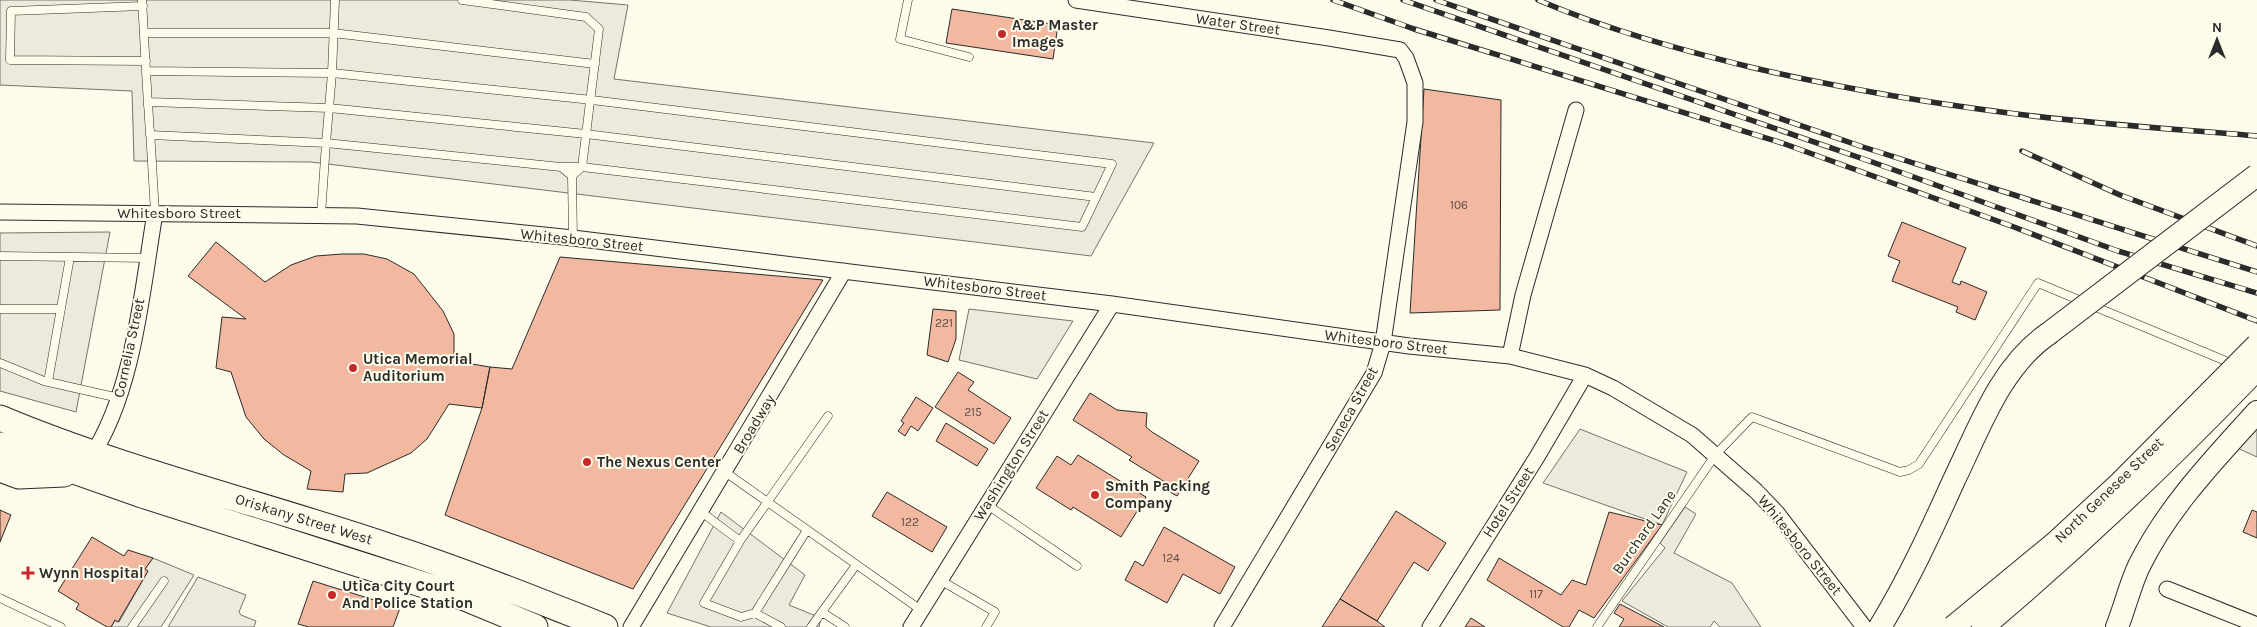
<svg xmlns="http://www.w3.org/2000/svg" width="2257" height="627" font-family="Karla,sans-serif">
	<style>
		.parking { fill: #eceadb; stroke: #74746e }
		.building { fill: #f2b8a0; stroke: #2b2b2b }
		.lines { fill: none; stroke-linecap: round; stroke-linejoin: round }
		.lane-casing { stroke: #2b2b2b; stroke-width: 9 }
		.street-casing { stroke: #2b2b2b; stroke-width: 17 }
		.secondary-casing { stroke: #2b2b2b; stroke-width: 24 }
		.primary-casing { stroke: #2b2b2b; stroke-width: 27 }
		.lane { stroke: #fdfbea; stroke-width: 8 }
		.street { stroke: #fdfbea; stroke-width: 15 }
		.secondary { stroke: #fdfbea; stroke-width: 22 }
		.primary { stroke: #fdfbea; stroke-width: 25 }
		.rail-casing { stroke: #2b2b2b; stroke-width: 5.5 }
		.rail { stroke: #fdfbea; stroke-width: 4; stroke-dasharray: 11; stroke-linecap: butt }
		.secondary-bridge-casing { stroke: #2b2b2b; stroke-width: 24; stroke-linecap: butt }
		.secondary-bridge { stroke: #fdfbea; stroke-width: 22 }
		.poi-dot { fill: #c62828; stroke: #fdfbea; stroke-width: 2 }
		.labels { text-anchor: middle; stroke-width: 4; stroke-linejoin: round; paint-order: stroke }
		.number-label { font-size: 12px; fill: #5d4e48 }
		.street-label { font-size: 15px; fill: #2b2b2b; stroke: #fdfbea }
		.poi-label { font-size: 15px; font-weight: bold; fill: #2b2b2b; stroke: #fdfbea; text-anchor: start }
	</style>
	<rect width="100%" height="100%" fill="#fdfbea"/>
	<path class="parking" d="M0 0H570L628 5 614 79 1154 143 1091 256 311 162 134 161 132 91 0 85Z
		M110 232 76 412 0 391V233Z
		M969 309 1073 321 1037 379 959 360Z
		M2257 416V457L2233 446Z
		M1580 429 1687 472 1662 525 1543 483Z
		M1685 507 1696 514 1674 553 1732 583 1761 627H1720L1714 621 1710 627H1668L1622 601 1665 548 1660 543Z
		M721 512 805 575 789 605 821 618 819 627H711L667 613Z
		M153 558 194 575 161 627H111L115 620 119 622 148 571 145 569Z
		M198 577 246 595 239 612 241 615 256 621 254 627H168Z"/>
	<path class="building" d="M952 9 1058 25 1053 59 946 43Z
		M1424 89 1501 100 1500 310 1410 313Z
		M1902 222 1966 248 1952 282 1960 285 1961 281 1987 292 1975 320 1956 312 1958 307 1892 281 1900 261 1888 256Z
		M216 242 265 282 291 265 316 256 342 254H364L387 259 414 274 443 311 454 334V361L490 367 482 408 449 404 427 439 411 453 367 473 345 474 343 492 307 489 311 471 284 455 264 439 246 417 231 372 216 368 222 317 246 319 188 276Z
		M560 257 823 280 633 589 445 515 482 408 490 367 512 369Z
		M933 309 956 311V339L948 362 927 355Z
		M958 372 974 382 968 390 1011 418 994 444 935 407Z
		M1090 393 1117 410 1147 413 1146 427 1152 432 1199 461 1177 496 1163 488 1165 482 1129 460 1132 457 1073 420Z
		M916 397 933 408 918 431 911 426 905 436 898 431 904 423 901 421Z
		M946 423 988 449 977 466 936 441Z
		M1078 455 1146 497 1121 537 1073 507 1071 510 1036 488 1057 456 1071 465Z
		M887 492 947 527 932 552 872 516Z
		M0 510 11 515 0 542Z
		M2252 510 2257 512V538L2243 532Z
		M1396 511 1446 543 1428 571 1414 562 1377 621 1340 599Z
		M1609 512 1662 525 1594 618 1579 610 1569 627H1563L1487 580 1499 558 1561 595 1572 580 1586 585Z
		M1164 527 1235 567 1220 594 1183 574 1167 603 1125 580 1135 561 1143 566Z
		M92 537 124 556 128 550 153 558 145 569 148 571 118 622 115 620 111 627H107L76 609 79 604 58 591Z
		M313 581 400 608 393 627H309L298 624Z
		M1340 599 1377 621 1385 627H1322Z
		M1620 604 1664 627H1619L1624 619 1614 613Z
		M1471 618 1485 627H1465Z"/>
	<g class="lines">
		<defs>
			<path id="lane" d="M142 0 148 106
				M335 0 332 73 326 143 561 167 572 176 573 238
				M462 0 586 17 599 29 582 167 572 176
				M908 0 900 39 969 57
				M143 6 11 11 10 60 146 61
				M144 33H333L595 64
				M147 71 332 73 592 100 1112 164 1082 227 582 167H561
				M150 130 155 213
				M321 215 326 143 150 135 148 102 329 108 586 134 1096 197
				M0 256 147 258
				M0 309H61
				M0 363 44 381 119 398
				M48 382 70 257
				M725 472 921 610
				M986 504 1077 566
				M700 511 740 541 704 603 741 617 755 613 807 530
				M740 541 828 416
				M940 580 995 612 986 627
				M0 598 61 627
				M822 612 845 627
				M755 613 781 627
				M132 627 164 581
				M811 627 856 565
				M1597 627 1716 454 1752 417 1900 472 1909 470 1919 464 2038 283 2233 364"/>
			<path id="street" d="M1076 0 1329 38 1400 50 1406 58 1415 83V122L1383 343 1374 373 1222 627
				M0 212 357 216 573 238 1112 304 1409 346 1510 356 1585 375 1613 388 1692 435 1756 491 1777 513 1864 627
				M1510 356 1523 295 1576 110
				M90 458C134 393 142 290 155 213
				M2167 589 2257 625
				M631 627 844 271
				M911 627 1112 304
				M1430 627 1537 457 1585 375"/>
			<path id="secondary" d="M1880 627C1909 579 1931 531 1954 480 1979 429 2000 367 2048 334
				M2117 627C2125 607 2130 585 2139 566 2168 507 2214 460 2257 412"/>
			<path id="primary" d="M0 418C124 470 257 502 385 545 459 569 532 598 605 627
				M0 445 142 495 465 598 535 627
				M0 469 19 476 64 474"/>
		</defs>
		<use href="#lane" class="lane-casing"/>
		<use href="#street" class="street-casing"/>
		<use href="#secondary" class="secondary-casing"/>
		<use href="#primary" class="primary-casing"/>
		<use href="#lane" class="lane"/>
		<use href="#street" class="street"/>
		<use href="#secondary" class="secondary"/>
		<use href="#primary" class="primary"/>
		<defs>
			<path id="rail" d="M1333 0 1414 29 1782 143 2014 227 2257 321
				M1403 0 1875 163 2118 251 2257 293
				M1436 0 1863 147 2257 272
				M1538 0C1606 29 1677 49 1750 67 1835 87 1922 102 2009 113 2091 124 2175 129 2257 136
				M2022 151 2120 195 2257 246"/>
		</defs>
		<use href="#rail" class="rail-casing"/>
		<use href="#rail" class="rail"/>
		<defs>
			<path id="secondary-bridge" d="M2048 334 2257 175
				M1953 627 2055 543 2120 483 2257 345
				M1983 627C2079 546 2170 460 2257 369"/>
		</defs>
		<use href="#secondary-bridge" class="secondary-bridge-casing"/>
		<use href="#secondary-bridge" class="secondary-bridge"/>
	</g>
	<g class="poi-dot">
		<circle cx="1002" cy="34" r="5"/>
		<circle cx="353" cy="368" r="5"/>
		<circle cx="587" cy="462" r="5"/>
		<circle cx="1095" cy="495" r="5"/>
		<path d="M25.5 565.5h5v5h5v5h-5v5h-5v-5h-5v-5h5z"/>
		<circle cx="332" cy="595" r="5"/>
	</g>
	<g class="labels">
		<g class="number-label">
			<text x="1459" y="209">106</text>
			<text x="944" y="327">221</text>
			<text x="973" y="416">215</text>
			<text x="910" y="526">122</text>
			<text x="1171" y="562">124</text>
			<text x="1536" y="598">117</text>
		</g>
		<g class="street-label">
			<text transform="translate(1238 24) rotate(8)" y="5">Water Street</text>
			<text x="179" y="218">Whitesboro Street</text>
			<text transform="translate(582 240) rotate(6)" y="5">Whitesboro Street</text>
			<text transform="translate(985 288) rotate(7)" y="5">Whitesboro Street</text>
			<text transform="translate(1386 342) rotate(7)" y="5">Whitesboro Street</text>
			<text transform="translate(129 348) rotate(-78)" y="5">Cornelia Street</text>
			<text transform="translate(1351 409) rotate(-61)" y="5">Seneca Street</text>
			<text transform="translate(754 424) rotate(-59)" y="5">Broadway</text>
			<text transform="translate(1011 465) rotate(-58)" y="5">Washington Street</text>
			<text transform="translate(2109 490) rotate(-44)" y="5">North Genesee Street</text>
			<text transform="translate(1508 502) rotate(-57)" y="5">Hotel Street</text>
			<text transform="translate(304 519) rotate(17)" y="5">Oriskany Street West</text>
			<text transform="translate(1644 532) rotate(-55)" y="5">Burchard Lane</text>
			<text transform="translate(1800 545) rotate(51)" y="5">Whitesboro Street</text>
		</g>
		<g class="poi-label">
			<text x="1012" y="30">A&amp;P Master<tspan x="1012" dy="17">Images</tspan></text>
			<text x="363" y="364">Utica Memorial<tspan x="363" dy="17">Auditorium</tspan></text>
			<text x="597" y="467">The Nexus Center</text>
			<text x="1105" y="491">Smith Packing<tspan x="1105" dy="17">Company</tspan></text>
			<text x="39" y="578">Wynn Hospital</text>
			<text x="342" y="591">Utica City Court<tspan x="342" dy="17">And Police Station</tspan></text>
		</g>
	</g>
	<g transform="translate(2217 40)" stroke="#fdfbea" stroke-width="4" paint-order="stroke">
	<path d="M0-4L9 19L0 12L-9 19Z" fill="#2b2b2b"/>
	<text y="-8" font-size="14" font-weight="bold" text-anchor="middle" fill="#2b2b2b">N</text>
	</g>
</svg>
